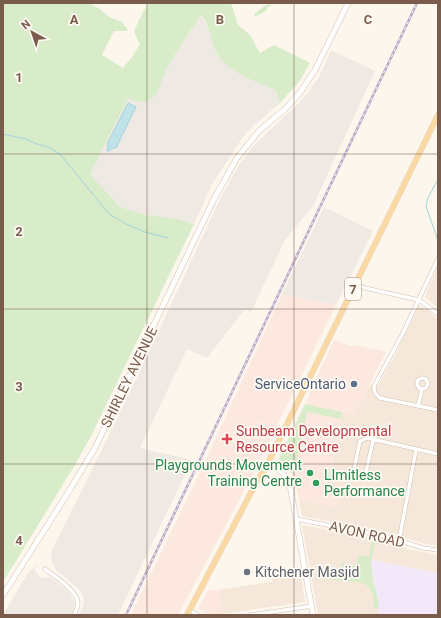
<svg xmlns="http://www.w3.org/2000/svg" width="441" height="618" font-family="Roboto,sans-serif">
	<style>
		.residential { fill: #f5e8da }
		.commercial { fill: #fde8e0 }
		.industrial { fill: #efe9e4 }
		.education { fill: #f3e8fa }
		.green { fill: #d8ecc9 }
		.water { fill: #bfe3e8; stroke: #a5d3da }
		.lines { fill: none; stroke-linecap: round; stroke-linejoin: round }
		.stream { stroke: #a5d3da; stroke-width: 1 }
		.minor-casing { stroke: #d1beb0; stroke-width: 4.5 }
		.secondary-casing { stroke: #d6c0b0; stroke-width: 6 }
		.primary-casing { stroke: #dad1cd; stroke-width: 6 }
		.minor { stroke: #fff; stroke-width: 3.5 }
		.secondary { stroke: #fff; stroke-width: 5 }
		.primary { stroke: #fbd9a5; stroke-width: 5.5 }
		.rail-casing { stroke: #b9a8c9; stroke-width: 2.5 }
		.rail { stroke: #fffaf3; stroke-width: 1; stroke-dasharray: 3; stroke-linecap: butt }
		.grid { fill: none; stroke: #7a5c4d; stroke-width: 1; stroke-opacity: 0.55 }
		.service-dot { fill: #5c6f8a; stroke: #fffaf3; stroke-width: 1.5 }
		.health-dot { fill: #e0444e; stroke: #fffaf3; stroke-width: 1.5 }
		.leisure-dot { fill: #2e9e5b; stroke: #fffaf3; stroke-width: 1.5 }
		.worship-dot { fill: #6b7280; stroke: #fffaf3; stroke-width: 1.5 }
		.labels { text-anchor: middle; stroke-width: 3.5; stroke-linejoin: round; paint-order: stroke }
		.shield { fill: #fffaf3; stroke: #a28b7f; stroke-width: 1 }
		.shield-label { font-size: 13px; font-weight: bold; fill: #7a5c4d }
		.street-label { font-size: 14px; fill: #7a5c4d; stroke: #fffaf3 }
		.service-label { font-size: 14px; fill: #4e5e75; stroke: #fffaf3; text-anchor: end }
		.health-label { font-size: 14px; fill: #be3a42; stroke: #fffaf3; text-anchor: start }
		.leisure-label { font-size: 14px; fill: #27864d; stroke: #fffaf3; text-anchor: end }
		.worship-label { font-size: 14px; fill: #5b616d; stroke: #fffaf3; text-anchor: start }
		.grid-label { font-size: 13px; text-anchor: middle; font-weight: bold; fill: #7a5c4d; stroke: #fffaf3; stroke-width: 3.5; stroke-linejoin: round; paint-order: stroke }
	</style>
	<rect width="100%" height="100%" fill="#fdf6ec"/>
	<path class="residential" d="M438 264V308L425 297Z
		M419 306 428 310 438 320V546L422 543 387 532 302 516 299 499 338 507 328 490 342 412 355 414 370 385H378L395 355Z
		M302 525 387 542 412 550 438 555V573L371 560 379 615H318Z
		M301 574 305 602 222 614 218 590 272 582V579Z"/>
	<path class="commercial" d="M282 294 336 305 254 472 178 615H131L205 462Z
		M334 340 350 346H359L387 352 380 363 355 415 342 413 328 490 340 492 338 508 299 499 294 478 287 467 278 461 302 413 312 387Z
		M218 590 222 614 209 615 198 609 207 591Z"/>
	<path class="industrial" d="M201 15 208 27 216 51 230 68 248 78 276 90 279 104 254 125 243 137 211 186 194 224 178 219 146 215 120 207 90 174 128 99 145 103 177 51Z
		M331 50 375 71 313 206 285 240 251 312 245 309 207 358 187 349 140 448 192 460 118 615H79L83 607 84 600 81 592 66 578 57 571 52 563 51 552 123 407 223 193 239 165 255 144 296 106 307 94 319 77Z
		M324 207 373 231 336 305 282 294Z
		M36 565 35 571 40 577 46 578 50 577 69 592 73 599 75 604 72 615H3L27 574Z"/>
	<path class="education" d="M371 560 438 573V615H379Z"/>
	<path class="green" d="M3 3H89L100 9 109 17 122 22 128 30 125 31H114L102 55 123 68 132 57 140 44 134 32 138 22 148 3H231L238 25 250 35 260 53 274 45 310 63 299 82 279 104 276 90C255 81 225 72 215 50 210 38 210 24 201 15L177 51 167 68 156 95 145 103 128 99 90 174 120 207 146 215 178 219 194 224 90 438 75 465 3 582Z
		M269 4 272 5 268 7 266 11 255 17 254 14C260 10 263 6 269 4Z
		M305 404 342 412 341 419 307 412 294 473H291L287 467 278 461Z
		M372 539H376L371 560 373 585 375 586 379 607 376 609 374 608C374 598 373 588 363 583L318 578 320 576 336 579 338 578 341 563 356 566 358 555 369 557Z"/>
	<path class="water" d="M128 103 136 107 116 148H113L109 151H107L108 146 107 144Z"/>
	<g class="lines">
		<path class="stream" d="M3 134 25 139 37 144 48 147 60 154 109 214 126 224 145 232 168 238
			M438 179 428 198 426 206 438 241"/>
		<defs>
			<path id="minor" d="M438 259 402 335 374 386C374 392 375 394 380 398L438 410
				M356 284 365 288 419 300 438 314
				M418 406 422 389 426 388 428 384 426 379 422 378 418 380 417 384 419 388 422 389
				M373 441 366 472 363 475C359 474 356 474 354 469L360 441 367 438 438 454
				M296 519 384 536 423 548 438 550
				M399 541 416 450
				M45 569C54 576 77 590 78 603 78 607 76 611 74 615
				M189 610 198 615
				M250 615 312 606"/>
			<path id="secondary" d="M268 463C279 468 286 474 290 485L313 615
				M3 595 66 496 95 448 214 199 237 158 259 131 285 109 299 94 315 70 348 3"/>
			<path id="primary" d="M187 615 255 485 268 463 438 115"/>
		</defs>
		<use href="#minor" class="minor-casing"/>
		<use href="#secondary" class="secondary-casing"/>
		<use href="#primary" class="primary-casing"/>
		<use href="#minor" class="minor"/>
		<use href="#secondary" class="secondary"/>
		<use href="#primary" class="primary"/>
		<defs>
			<path id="rail" d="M126 615 417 3"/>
		</defs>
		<use href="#rail" class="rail-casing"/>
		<use href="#rail" class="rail"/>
	</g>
	<path class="grid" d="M147 3V615M294 3V615M3 154H438M3 309H438M3 464H438"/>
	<circle class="service-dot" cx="354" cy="384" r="4"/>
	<path class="health-dot" d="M225 433h4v4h4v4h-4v4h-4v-4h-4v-4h4z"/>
	<g class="leisure-dot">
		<circle cx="310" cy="473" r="4"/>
		<circle cx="316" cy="483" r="4"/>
	</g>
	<circle class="worship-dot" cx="247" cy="572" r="4"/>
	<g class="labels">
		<rect class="shield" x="345" y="278" width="16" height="22" rx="3"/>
		<g class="shield-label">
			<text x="353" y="294">7</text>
		</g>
		<g class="street-label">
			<text transform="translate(129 377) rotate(-64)" y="5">SHIRLEY AVENUE</text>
			<text transform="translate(367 534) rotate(13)" y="5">AVON ROAD</text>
		</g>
		<g class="service-label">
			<text x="346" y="389">ServiceOntario</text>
		</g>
		<g class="health-label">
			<text x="236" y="436">Sunbeam Developmental<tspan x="236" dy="16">Resource Centre</tspan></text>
		</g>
		<g class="leisure-label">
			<text x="302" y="470">Playgrounds Movement<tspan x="302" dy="16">Training Centre</tspan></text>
			<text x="324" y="480" text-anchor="start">LImitless<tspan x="324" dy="16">Performance</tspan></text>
		</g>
		<g class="worship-label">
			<text x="255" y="577">Kitchener Masjid</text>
		</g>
	</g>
	<g class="grid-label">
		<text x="74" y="24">A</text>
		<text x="220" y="24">B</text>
		<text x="368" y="24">C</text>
		<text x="19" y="82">1</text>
		<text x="19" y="236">2</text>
		<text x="19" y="391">3</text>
		<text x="19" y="545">4</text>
	</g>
	<rect width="441" height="618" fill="none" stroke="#7a5c4d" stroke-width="8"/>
	<g transform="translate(32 32) rotate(320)" stroke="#fffaf3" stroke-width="3" paint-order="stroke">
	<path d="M0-3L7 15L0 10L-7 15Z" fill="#7a5c4d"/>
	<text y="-6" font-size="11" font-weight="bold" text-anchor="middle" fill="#7a5c4d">N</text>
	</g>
</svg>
